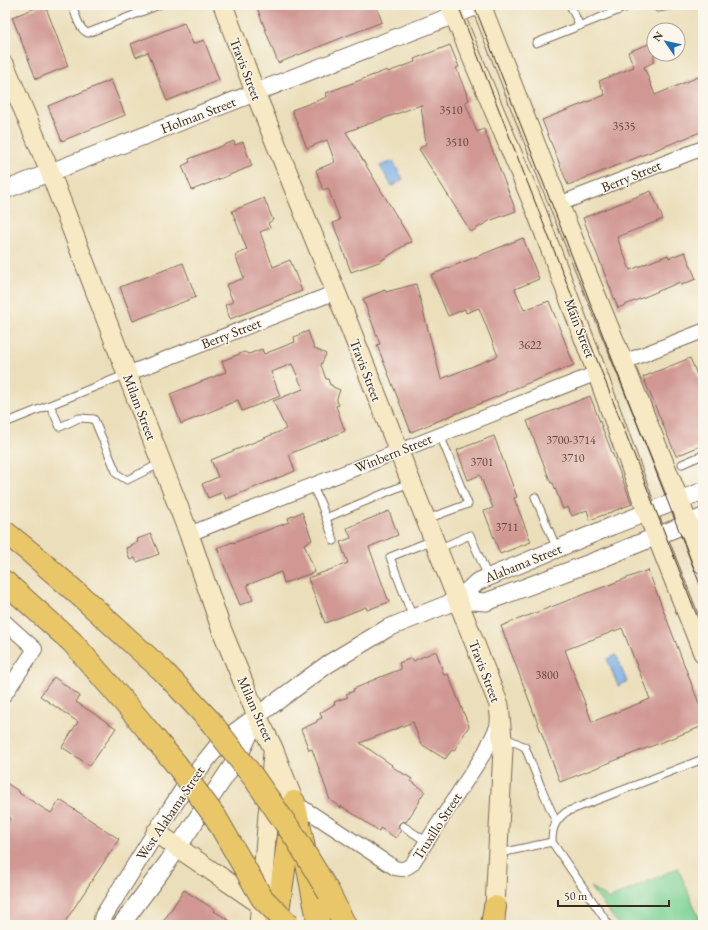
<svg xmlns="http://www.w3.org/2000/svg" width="708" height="930" font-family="'EB Garamond',serif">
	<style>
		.green { fill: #7bd296; stroke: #5b7e5a }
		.water { fill: #7aade7; stroke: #5a6c82 }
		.building { fill: #d09793; fill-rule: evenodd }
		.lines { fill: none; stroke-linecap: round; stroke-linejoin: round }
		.service-casing { stroke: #796955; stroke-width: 9 }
		.minor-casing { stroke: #796955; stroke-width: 16 }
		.tertiary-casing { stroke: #796955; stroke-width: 19 }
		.secondary-casing { stroke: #796955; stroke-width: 21 }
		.motorway-casing { stroke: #796955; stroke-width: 24 }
		.service { stroke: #fff; stroke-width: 7 }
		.minor { stroke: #fff; stroke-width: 14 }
		.tertiary { stroke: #fff; stroke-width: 17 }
		.secondary { stroke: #f6e9c3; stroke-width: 19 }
		.motorway { stroke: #e9c769; stroke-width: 22 }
		.tram { stroke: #3b2a1e; stroke-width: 1 }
		.motorway-bridge-casing { stroke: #796955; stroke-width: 24; stroke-linecap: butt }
		.motorway-bridge { stroke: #e9c769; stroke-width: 22 }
		.labels { text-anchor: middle; stroke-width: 3; stroke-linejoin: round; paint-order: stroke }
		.number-label { font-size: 12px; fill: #60453b }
		.street-label { font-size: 14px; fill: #3b2a1e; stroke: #fbf7ec }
	</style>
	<rect width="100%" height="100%" fill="#fbf7ec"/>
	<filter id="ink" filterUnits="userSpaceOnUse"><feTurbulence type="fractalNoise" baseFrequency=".025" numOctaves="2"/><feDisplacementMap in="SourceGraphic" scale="8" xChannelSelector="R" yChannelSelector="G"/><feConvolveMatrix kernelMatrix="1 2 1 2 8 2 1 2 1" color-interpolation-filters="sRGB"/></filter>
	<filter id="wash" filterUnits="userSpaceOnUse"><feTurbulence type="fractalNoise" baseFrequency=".012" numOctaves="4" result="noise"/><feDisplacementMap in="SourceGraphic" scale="16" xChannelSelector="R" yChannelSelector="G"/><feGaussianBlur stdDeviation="0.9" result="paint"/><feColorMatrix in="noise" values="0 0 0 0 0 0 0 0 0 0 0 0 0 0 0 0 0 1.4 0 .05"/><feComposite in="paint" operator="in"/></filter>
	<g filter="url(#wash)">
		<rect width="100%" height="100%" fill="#ebdfbb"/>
		<path class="green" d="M678 868 702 925H619L590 887 609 899Z"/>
		<path class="water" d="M393 161 403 179 402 180 393 186 391 185 380 166Z
			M616 655 627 682 618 686 607 659Z"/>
		<g id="blocks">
			<path class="building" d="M44 5H45L68 66 36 79 12 17Z
				M256 5H376L382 22 278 63Z
				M184 23 193 44 204 40 219 80 167 101 148 52 136 57 131 44Z
				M654 42V62L644 67 655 95 703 75V131L568 185 542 120 605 95 599 81 634 67 628 52Z
				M450 45 459 67 456 68 469 100 465 102 477 132 484 129 516 211 489 221 471 232 419 149 426 144 421 105 346 132 412 242 405 244V245L379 262 351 272 333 223 340 220 328 188 323 190 316 170 335 162 327 140 307 148 292 110 327 97 326 93 387 70 388 72 415 62 414 59Z
				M111 80 125 115 62 141 48 106Z
				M234 141 235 145 243 142 252 166 192 190 182 166 190 162 189 159Z
				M651 191 663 219 617 237 630 270 668 255 669 258 685 252 696 279 681 285 680 282 618 308 583 218Z
				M264 198 273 220 268 223 270 228 260 232 273 267 290 260 302 291 230 319 225 305 233 302 226 285 244 278 235 255 247 250 232 211Z
				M523 238 539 279 515 289 524 310 549 301 574 365 506 392V393L411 432 377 345 380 344 363 299 385 290 386 292 416 284 441 379 498 356 479 308 466 313 465 309 448 316 431 275Z
				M183 263 196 297 133 321 120 287Z
				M308 331 314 348 326 354 321 365 326 379H328L330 385H332L333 387 340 390 337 398V401L339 405 336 406 345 431 289 454 295 471 226 499 223 492 208 498 202 484 218 477 211 460 286 429 273 401 303 389 292 364 271 372 280 396 242 411 238 400 181 424 170 394 226 372 222 361 244 352 249 354 262 349 264 354 295 342 294 337Z
				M690 358 703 389V445L676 456 643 377Z
				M590 396 632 504 590 520 587 510 572 516 568 507 563 509 553 483H551L527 421Z
				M494 436 517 497 514 498 531 542 500 554 484 511 493 508 480 475 468 480 457 450Z
				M389 511 398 535 369 547 389 602 367 610 366 607 325 623 308 578 348 563 340 542 351 538 347 528Z
				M302 512 312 540 304 544 315 572 284 583 281 572 247 585 253 600 240 605 217 548 233 542V543L289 522 288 518Z
				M151 534 159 554 137 562 135 558 130 560 126 548 131 546 130 545 138 542 137 539Z
				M648 570 703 714V726L560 782 501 626ZM622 628 650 699 592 722 565 650Z
				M436 651 444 675 448 674 469 726 454 751 452 750 445 759 421 744 413 722 360 743 392 765 391 766 412 779 411 781 425 791 419 800 420 801 406 822 403 821 399 824 398 828 401 830 396 838 380 828 379 831 352 813 341 806V808L330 800 312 749 309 750 301 729 317 722V720L322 718 320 713 335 704 334 702 348 697 346 694 354 691 353 689 368 683V682L401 669 399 663 412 658 413 661Z
				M54 677 80 696 76 702 116 728 90 766 62 747 78 722 40 696Z
				M5 782 20 792 19 793 51 813 60 800 119 839 63 925H5V827L11 818 5 814Z
				M184 890 215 910 214 911 236 925H161Z"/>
		</g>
	</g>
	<g filter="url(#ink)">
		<use href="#blocks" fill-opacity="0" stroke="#796955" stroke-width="1"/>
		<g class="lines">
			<defs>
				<path id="service" d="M72 5C76 14 78 29 88 33L159 5
					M570 5 580 26
					M654 5 658 8 675 5
					M536 43 632 5
					M50 405 60 427 79 418 94 419 117 474 127 480 161 463
					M5 423 127 374
					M682 464 703 455
					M312 485 321 504 334 541
					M535 497 557 549
					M326 518 411 482
					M427 519 468 504 440 435
					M438 549 470 535 488 577
					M413 618 390 557 433 540
					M504 737 525 747 541 787 556 822
					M403 826 427 842
					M500 853 552 842
					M609 925 552 842C552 828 555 821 566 812L703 759"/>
				<path id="minor" d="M559 204 703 148
					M624 362 703 331
					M127 374 336 292
					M189 534 597 373
					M5 622 35 649 5 694
					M294 802 395 868C403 870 405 869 412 864L485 752 497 727 498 718"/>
				<path id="tertiary" d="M5 190 480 5
					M458 600 486 602 606 557 703 517
					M102 925 103 917 156 832 187 784 220 743 328 664 388 628 458 600 477 582 612 526 703 491
					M121 925 168 862 240 754 257 717"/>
				<path id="secondary" d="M223 5 255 92 336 292 499 705 503 749 495 907V923
					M450 5 537 213 597 373 647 512 703 653
					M481 5 559 204 679 500 703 564
					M5 66 50 172 127 374 189 534 221 628 257 716 273 748 294 802
					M156 832 187 854 260 904
					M259 925 273 753"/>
				<path id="motorway" d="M5 532 30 552 85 600 163 671 210 721
					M5 582 72 642 136 716 176 764
					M294 802 302 838 319 925
					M329 893 345 925
					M276 925 292 815
					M492 925 495 907"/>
			</defs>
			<use href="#service" class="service-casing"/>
			<use href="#minor" class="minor-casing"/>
			<use href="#tertiary" class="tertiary-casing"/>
			<use href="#secondary" class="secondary-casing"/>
			<use href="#motorway" class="motorway-casing"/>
			<use href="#service" class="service"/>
			<use href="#minor" class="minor"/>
			<use href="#tertiary" class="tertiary"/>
			<use href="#secondary" class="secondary"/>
			<use href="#motorway" class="motorway"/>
			<path class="tram" d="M458 5 703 631
				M474 5 703 592"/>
			<defs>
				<path id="motorway-bridge" d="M210 721 254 778 297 840 329 893
					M176 764 216 818 262 898 289 925"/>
			</defs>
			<use href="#motorway-bridge" class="motorway-bridge-casing"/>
			<use href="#motorway-bridge" class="motorway-bridge"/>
		</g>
	</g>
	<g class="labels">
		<g class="number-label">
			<text x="451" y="114">3510</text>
			<text x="624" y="130">3535</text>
			<text x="457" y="146">3510</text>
			<text x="530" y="349">3622</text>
			<text x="571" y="444">3700-3714</text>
			<text x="573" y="462">3710</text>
			<text x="482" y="466">3701</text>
			<text x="507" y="531">3711</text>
			<text x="547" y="679">3800</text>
		</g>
		<g class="street-label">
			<text transform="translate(246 69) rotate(69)" y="5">Travis Street</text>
			<text transform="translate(198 115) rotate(-21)" y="5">Holman Street</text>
			<text transform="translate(631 176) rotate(-22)" y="5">Berry Street</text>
			<text transform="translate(580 328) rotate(69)" y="5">Main Street</text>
			<text transform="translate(231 333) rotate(-21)" y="5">Berry Street</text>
			<text transform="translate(366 370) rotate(69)" y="5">Travis Street</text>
			<text transform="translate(140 407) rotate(69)" y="5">Milam Street</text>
			<text transform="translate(393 453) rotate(-22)" y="5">Winbern Street</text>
			<text transform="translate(523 563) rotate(-22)" y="5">Alabama Street</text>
			<text transform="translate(485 671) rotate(69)" y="5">Travis Street</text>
			<text transform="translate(256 709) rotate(66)" y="5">Milam Street</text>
			<text transform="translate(170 813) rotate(-56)" y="5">West Alabama Street</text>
			<text transform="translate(437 826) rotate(-57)" y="5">Truxillo Street</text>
		</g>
	</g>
	<rect width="708" height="930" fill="none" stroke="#fbf7ec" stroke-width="20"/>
	<g transform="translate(666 42) rotate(304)"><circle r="19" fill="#fbf7ec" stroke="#aea59a"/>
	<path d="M0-3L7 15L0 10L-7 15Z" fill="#1f6fb2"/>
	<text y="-6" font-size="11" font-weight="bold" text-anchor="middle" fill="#3b2a1e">N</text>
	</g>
	<path d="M558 900v6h111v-6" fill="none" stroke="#3b2a1e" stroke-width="2"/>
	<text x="564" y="900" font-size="12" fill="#3b2a1e" stroke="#fbf7ec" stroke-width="3" paint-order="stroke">50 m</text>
</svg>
